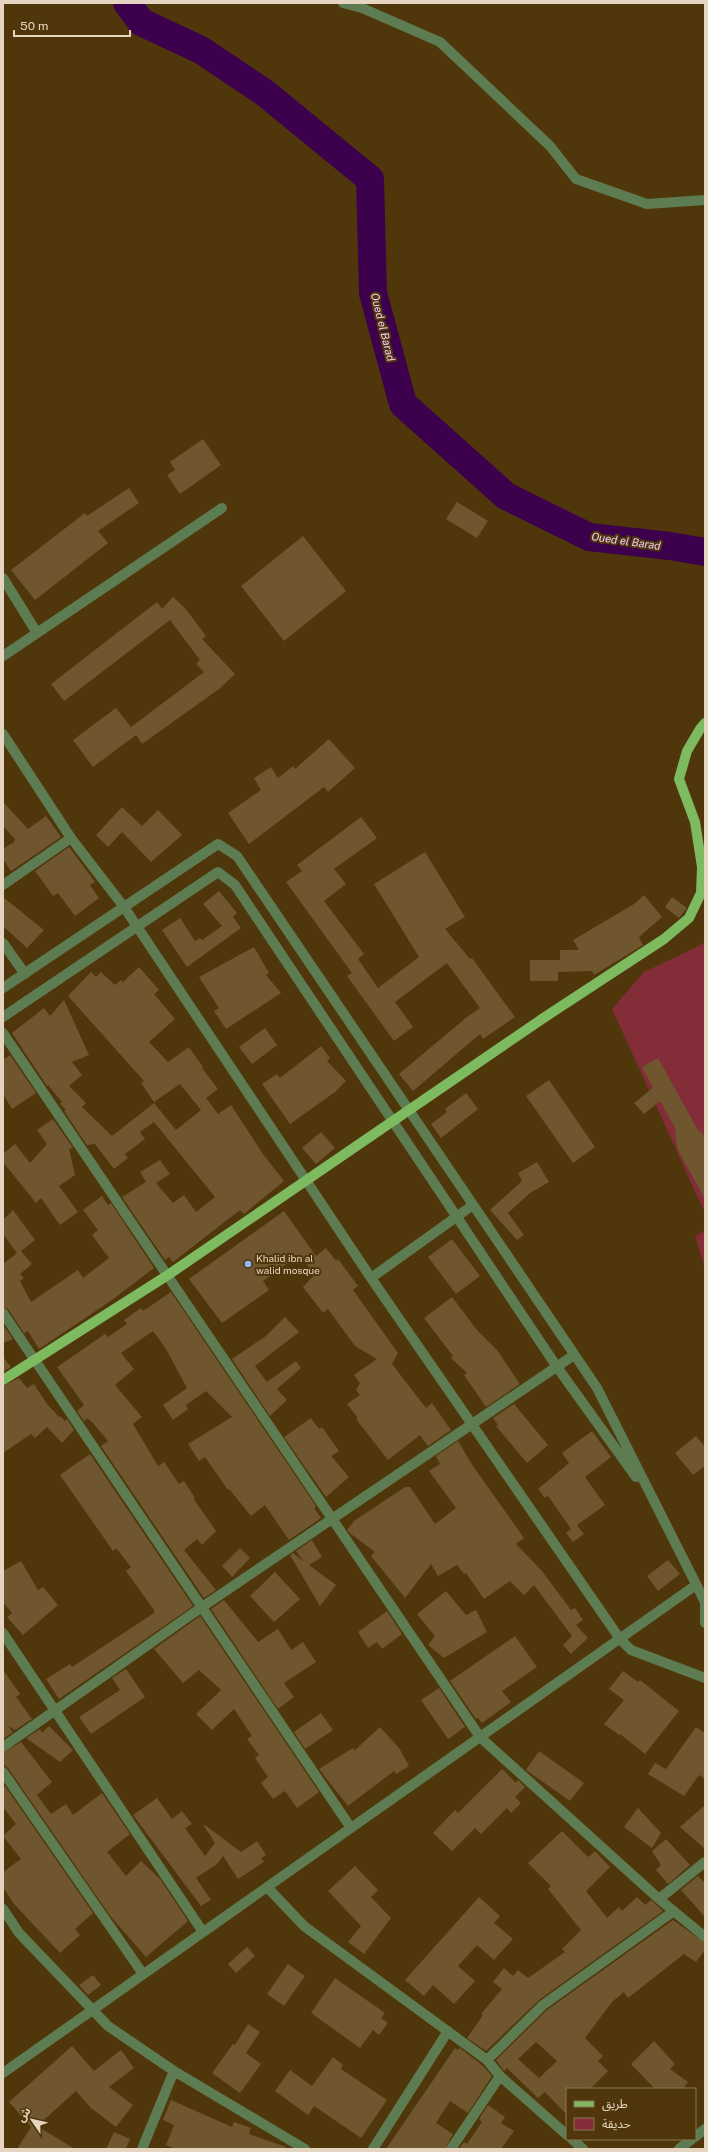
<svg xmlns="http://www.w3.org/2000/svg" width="708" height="2152" font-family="'Public Sans','Noto Sans Arabic',sans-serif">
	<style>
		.green { fill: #822d38 }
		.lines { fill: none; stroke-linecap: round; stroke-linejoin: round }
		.river { stroke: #3c004d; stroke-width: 28 }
		.building { fill: #70562e; fill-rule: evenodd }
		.minor { stroke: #5e7c51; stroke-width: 10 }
		.major { stroke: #7dba60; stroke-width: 10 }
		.poi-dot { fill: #8abafc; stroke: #4f360b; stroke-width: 1.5 }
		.labels { text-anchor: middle; stroke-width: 4; stroke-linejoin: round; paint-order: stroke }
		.poi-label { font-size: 10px; fill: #e5d5c0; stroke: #4f360b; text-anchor: start }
		.water-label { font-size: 11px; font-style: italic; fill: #f1cdfe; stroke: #4f360b }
	</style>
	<rect width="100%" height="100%" fill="#4f360b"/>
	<path class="green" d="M705 943V1213L612 1009 644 972Z
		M705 1231V1268L695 1236Z"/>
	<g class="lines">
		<path class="river" d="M127 3 141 22 201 50 265 93 370 179 373 293 403 404 506 496 589 537 670 546 705 552"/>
	</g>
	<path class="building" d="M203 439 221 465 180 494 167 475 175 470 170 462Z
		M129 488 139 503 98 531 108 543 35 600 11 570 85 513 87 516Z
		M457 502 488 521 477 538 446 519Z
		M303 536 346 591 284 641 241 586Z
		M173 597 185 608 206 636 202 639 235 674 219 689 142 744 136 735 93 767 73 740 116 708 131 727 204 672 196 664 200 660 170 620 64 701 51 684 157 602 162 609Z
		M329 739 355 768 328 792 324 787 249 844 228 813 261 790 254 778 271 767 278 778 293 766 295 769Z
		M3 802 28 829 46 816 61 837 11 871 3 859V849L14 842 15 839 3 826Z
		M122 807 142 826 158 810 182 835 151 862 122 832 108 847 96 835Z
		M361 817 377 838 334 869 346 884 324 901 364 954 358 959 378 988 419 957 374 884 425 852 465 917 445 929 470 959 472 958 515 1017 483 1039 480 1034 413 1091 399 1074 467 1017 480 1008 447 963 395 1002 413 1027 394 1041 347 976 352 973 286 882 302 871 297 865Z
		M69 847 95 882 90 885 99 898 75 916 58 893 53 896 35 871Z
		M219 891 237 913 233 917 241 928 187 967 162 930 180 918 195 941 200 938 202 940 222 926 203 904Z
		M644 895 662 917 639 937 643 945 594 975 592 971 558 972V981H530V960H560V950H579L573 940 634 904Z
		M3 897 44 930 27 948 3 926Z
		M672 897 687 908 679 918 665 907Z
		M254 947 269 973 266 975 281 993 226 1029 214 1011 219 1008 199 977Z
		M139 967 159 990 154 994 175 1019 149 1042 168 1062 189 1047 203 1067 202 1068 218 1089 206 1098 218 1114 231 1105 263 1154 284 1181 244 1214 240 1210 173 1262 169 1257 165 1260 122 1197 146 1182 140 1172 160 1160 170 1174 156 1183 173 1203 184 1195 196 1212 215 1197 154 1122 140 1132 145 1139 125 1154 128 1158 114 1169 95 1144 87 1145 64 1111 66 1110 60 1104 62 1102 48 1085 47 1086 12 1033 44 1008 50 1016 64 1000 89 1055 72 1062 82 1075 69 1086 86 1103 82 1107 112 1136 154 1103 176 1130 201 1110 180 1084 154 1102 141 1083 144 1081 68 996 91 972 96 977 101 972 115 985 121 980 123 982Z
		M265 1028 277 1045 252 1064 239 1047Z
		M321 1046 330 1058 327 1061 346 1081 335 1092 290 1124 262 1084 277 1074 280 1078Z
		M10 1055 36 1093 12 1109 3 1094V1060Z
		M658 1058 699 1132 701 1131 705 1138V1199L677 1148 675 1128 660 1101 644 1114 634 1103 653 1088 642 1067Z
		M549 1080 595 1147 573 1163 526 1096Z
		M466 1093 478 1109 441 1138 431 1124 447 1112 445 1109Z
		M53 1119 73 1148 69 1149 75 1175 59 1186 78 1212 60 1225 41 1198 36 1203 3 1162V1154L15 1144 30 1163 47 1144 37 1130Z
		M321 1132 335 1148 316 1164 302 1148Z
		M537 1162 549 1182 530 1193 508 1213 524 1235 517 1240 490 1210 522 1181 518 1173Z
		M102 1196 108 1205 111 1203 154 1268 112 1300 39 1349 28 1331 24 1333 8 1309 3 1307V1264L17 1253 3 1234V1220L13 1210 35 1240 21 1251 32 1264 20 1274 24 1278 20 1281 31 1302 78 1270 83 1278 109 1258 92 1235 98 1230 83 1210Z
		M284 1211 316 1256 326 1248 336 1261 338 1259 358 1286 353 1290 398 1353 392 1364 426 1408 432 1403 451 1430 428 1446 420 1435 388 1460 356 1419 358 1418 347 1404 360 1395 356 1390 360 1383 354 1375 377 1359 355 1346 328 1309 323 1313 303 1287 315 1274 299 1255 263 1281 269 1290 222 1323 189 1279Z
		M452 1239 480 1276 456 1294 428 1257Z
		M171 1292 316 1506 314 1508 321 1518 289 1540 265 1505 251 1516 229 1489 228 1490 205 1457 199 1461 188 1444 232 1417 206 1391 186 1405 188 1409 173 1420 163 1405 187 1388 166 1349 153 1331 121 1353 134 1369 115 1385 142 1417 133 1424 158 1466 164 1462 179 1484 184 1481 195 1498H193L216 1531 202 1545 197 1539 184 1550 216 1590 204 1598 101 1446 108 1441 92 1422 87 1418 84 1421 77 1411 84 1405 57 1367 105 1334 108 1337 127 1324 124 1320 141 1308 143 1311Z
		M452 1297 477 1330 497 1350 520 1384 486 1407 464 1375 467 1373 451 1358 453 1356 424 1318Z
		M285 1317 299 1332 255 1366 267 1382 296 1361 301 1368 277 1389 287 1400 270 1416 232 1359 266 1336Z
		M3 1325 13 1339 3 1343Z
		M3 1357 11 1367 3 1372Z
		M19 1378 27 1388 34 1384 47 1404 59 1417 60 1416 65 1421 67 1419 74 1430 62 1443 47 1427 35 1438 31 1434 3 1453V1386Z
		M514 1404 548 1445 527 1463 496 1426 498 1425 493 1418Z
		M311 1418 319 1429 322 1427 339 1451 331 1456 349 1477 326 1497 284 1437Z
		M592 1431 611 1457 585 1477 605 1505 577 1525 584 1534 573 1542 566 1533 571 1529 548 1496 545 1498 538 1489 569 1463 562 1453Z
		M696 1436 705 1447V1466L693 1475 675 1453Z
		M458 1441 473 1466 524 1538 516 1544 542 1571 571 1610 575 1608 583 1620 576 1625 588 1638 571 1654 563 1645 572 1636 534 1585 524 1595 510 1581 484 1599 466 1573 464 1574 457 1565 438 1576 431 1564 405 1598 371 1556 375 1552 351 1534 347 1530 354 1521 405 1487H410L435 1524 456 1508 429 1471 440 1464 436 1456Z
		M90 1454 193 1606 59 1699 46 1679 70 1664 72 1667 154 1613V1610L126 1571 131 1567 116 1548 113 1551 60 1475Z
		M312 1540 322 1557 309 1565 336 1585 320 1606 290 1555 293 1553 304 1562 296 1551Z
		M240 1548 250 1558 232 1577 222 1566Z
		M668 1560 680 1574 658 1591 647 1576Z
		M21 1561 38 1590 43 1587 58 1605 23 1635 7 1617 12 1613 3 1602V1571Z
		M275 1572 300 1599 274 1622 250 1596Z
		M446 1591 466 1615 476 1610 487 1632 444 1658 428 1645 435 1636 417 1614Z
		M224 1600 258 1642 278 1629 291 1650 303 1642 316 1662 284 1683 294 1697 278 1709 211 1609Z
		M387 1611 402 1634 382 1649 377 1642 368 1648 358 1632Z
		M200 1616 319 1792 297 1808 285 1791 273 1799 261 1783 268 1777 255 1758 259 1755 247 1739 252 1736 234 1709 212 1730 196 1714 221 1690 199 1670 183 1683 154 1649Z
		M515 1636 537 1667 502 1691 511 1702 482 1723 478 1718 476 1719 450 1681Z
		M126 1669 145 1697 91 1734 79 1717 120 1690 112 1678Z
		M3 1670 20 1694 16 1697 32 1719 15 1730 7 1725 13 1732 3 1739Z
		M623 1671 638 1682 640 1680 679 1711 645 1754 620 1734 619 1735 604 1724 624 1700 609 1689Z
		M439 1688 465 1727 448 1739 421 1700Z
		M321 1713 333 1730 305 1749 294 1732Z
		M49 1726 73 1750 60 1762 26 1738 40 1729 42 1733Z
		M380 1727 399 1748 409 1766 396 1774 394 1771 348 1806 319 1769 353 1748 355 1750Z
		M696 1727 705 1733V1779L699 1775 684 1796 648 1774 655 1763 666 1769Z
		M21 1742 52 1782 37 1795 51 1814 66 1804 73 1815 102 1793 130 1834 107 1852 126 1876 141 1861 160 1879 188 1921 146 1957 111 1917 8 1768 3 1764V1753Z
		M539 1751 584 1783 570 1801 526 1770Z
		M502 1769 516 1783 518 1780 525 1787 515 1797 521 1803 511 1813 507 1808 481 1834 475 1828 452 1851 433 1833 455 1810 458 1813Z
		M5 1786 93 1913 75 1929 80 1935 60 1953 14 1904 3 1887V1872L21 1859 3 1836 16 1824 3 1807V1788Z
		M157 1798 172 1819 182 1811 192 1824 185 1828 205 1856 215 1843 204 1826 205 1825 241 1852 257 1841 266 1855 261 1858 264 1862 238 1879 223 1856 217 1864 196 1878 211 1900 201 1906 133 1815Z
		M705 1805V1849L680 1827Z
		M638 1808 661 1833 652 1848 624 1827Z
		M562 1831 588 1857 595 1851 610 1867 586 1891 607 1918 619 1907 622 1911 637 1897 645 1905 651 1900 663 1911 539 2000 486 2051 467 2038 483 2015 481 2014 502 1989 493 1982 504 1968 513 1976 518 1970 528 1978 565 1952 562 1949 581 1930 548 1889 551 1886 528 1863Z
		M666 1839 690 1865 668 1884 656 1870 661 1865 652 1851Z
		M355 1866 378 1890 371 1897 391 1918 364 1954 348 1942 361 1926 328 1891Z
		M698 1876 705 1883V1917L681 1890Z
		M479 1897 500 1916 494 1923 513 1939 494 1960 477 1945 458 1966 475 1981 454 2004 433 1985 424 1996 405 1980Z
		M673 1920 705 1943V1950L696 1962 684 1954 628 1998 624 1992 612 2002 585 2038 603 2056 598 2061 608 2071 590 2089H567V2115L545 2092 538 2098 507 2068 504 2071 496 2060 547 2010ZM536 2042 557 2061 539 2078 518 2059Z
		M247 1947 255 1956 236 1973 228 1964Z
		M288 1964 305 1976 284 2006 267 1994Z
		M93 1975 101 1985 88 1995 79 1985Z
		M335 1978 385 2013 381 2018 388 2023 379 2035 373 2030 360 2048 311 2013Z
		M248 2024 260 2032 246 2053 261 2064 240 2093 212 2073 233 2044 235 2045Z
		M654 2041 675 2064 670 2069 688 2082 683 2089H655L631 2064Z
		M72 2046 94 2071 121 2050 134 2068 109 2087 133 2105 116 2127 91 2108 76 2091 37 2126 75 2149H17L31 2127 9 2102Z
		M455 2048 458 2050 460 2048 482 2065 492 2076 468 2113 450 2101 436 2123 453 2134 445 2149H386Z
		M333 2057 343 2065 341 2069 387 2100 361 2138 314 2106 308 2115 275 2091 290 2070 312 2086Z
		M171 2100 232 2127 234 2122 251 2128 249 2134 286 2147V2149H175L166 2145 174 2125 163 2120Z
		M488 2105 505 2117 501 2123 514 2131 501 2149H459L464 2142 467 2144 482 2122 479 2119Z
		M114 2132 130 2139 126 2149H106Z"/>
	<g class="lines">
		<path class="minor" d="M343 3 362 8 440 42 550 146 576 179 647 204 705 200
			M3 578 37 633
			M3 656 222 508
			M3 734 71 838 124 907 371 1278 620 1639 631 1650 705 1678
			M3 885 71 838
			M3 943 25 974
			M3 988 218 844 237 856 597 1388 705 1602V1623
			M3 1017 218 872 235 885 557 1367 636 1477
			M3 1033 480 1737 659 1899 705 1937
			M371 1278 473 1205
			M3 1313 351 1828
			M3 1633 203 1932
			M3 1747 202 1607 574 1355
			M3 1772 143 1974
			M267 1887 304 1926 487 2060 500 2076 567 2135
			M659 1899 705 1862
			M3 1909 19 1933 108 2026 174 2071 305 2149
			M487 2060 543 2005 674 1911
			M3 2073 696 1585
			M695 2137 705 2129
			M572 2139 583 2149
			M142 2149 174 2071
			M373 2149 448 2031
			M451 2149 500 2076
			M679 2149 692 2139"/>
		<path class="major" d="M3 1380 168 1275 542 1019 664 939 689 918 701 893 702 867 695 822 679 779 687 751 700 729 705 723"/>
	</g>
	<circle class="poi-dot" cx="248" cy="1264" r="4"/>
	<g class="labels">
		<g class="poi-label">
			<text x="256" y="1262">Khalid ibn al<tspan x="256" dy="12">walid mosque</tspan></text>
		</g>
		<g class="water-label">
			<text transform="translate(383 327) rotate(76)" y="4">Oued el Barad</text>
			<text transform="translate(626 541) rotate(8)" y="4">Oued el Barad</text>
		</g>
	</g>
	<rect width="708" height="2152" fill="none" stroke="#e5d5c0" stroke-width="8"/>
	<rect x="566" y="2088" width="130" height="52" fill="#4f360b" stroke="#8b7653"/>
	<rect x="574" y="2101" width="20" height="6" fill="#7dba60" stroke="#8b7653"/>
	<text x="602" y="2108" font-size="12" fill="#e5d5c0">طريق</text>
	<rect x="574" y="2118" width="20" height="12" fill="#822d38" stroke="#8b7653"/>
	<text x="602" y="2128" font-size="12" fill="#e5d5c0">حديقة</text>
	<g transform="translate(32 2120) rotate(304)" stroke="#4f360b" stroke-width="3" paint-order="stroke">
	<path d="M0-3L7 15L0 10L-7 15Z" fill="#e5d5c0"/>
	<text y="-6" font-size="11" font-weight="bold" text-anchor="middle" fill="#e5d5c0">ش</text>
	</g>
	<path d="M14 30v6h116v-6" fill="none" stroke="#e5d5c0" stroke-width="2"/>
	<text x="20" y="30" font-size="12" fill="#e5d5c0" stroke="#4f360b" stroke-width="3" paint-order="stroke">50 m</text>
</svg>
